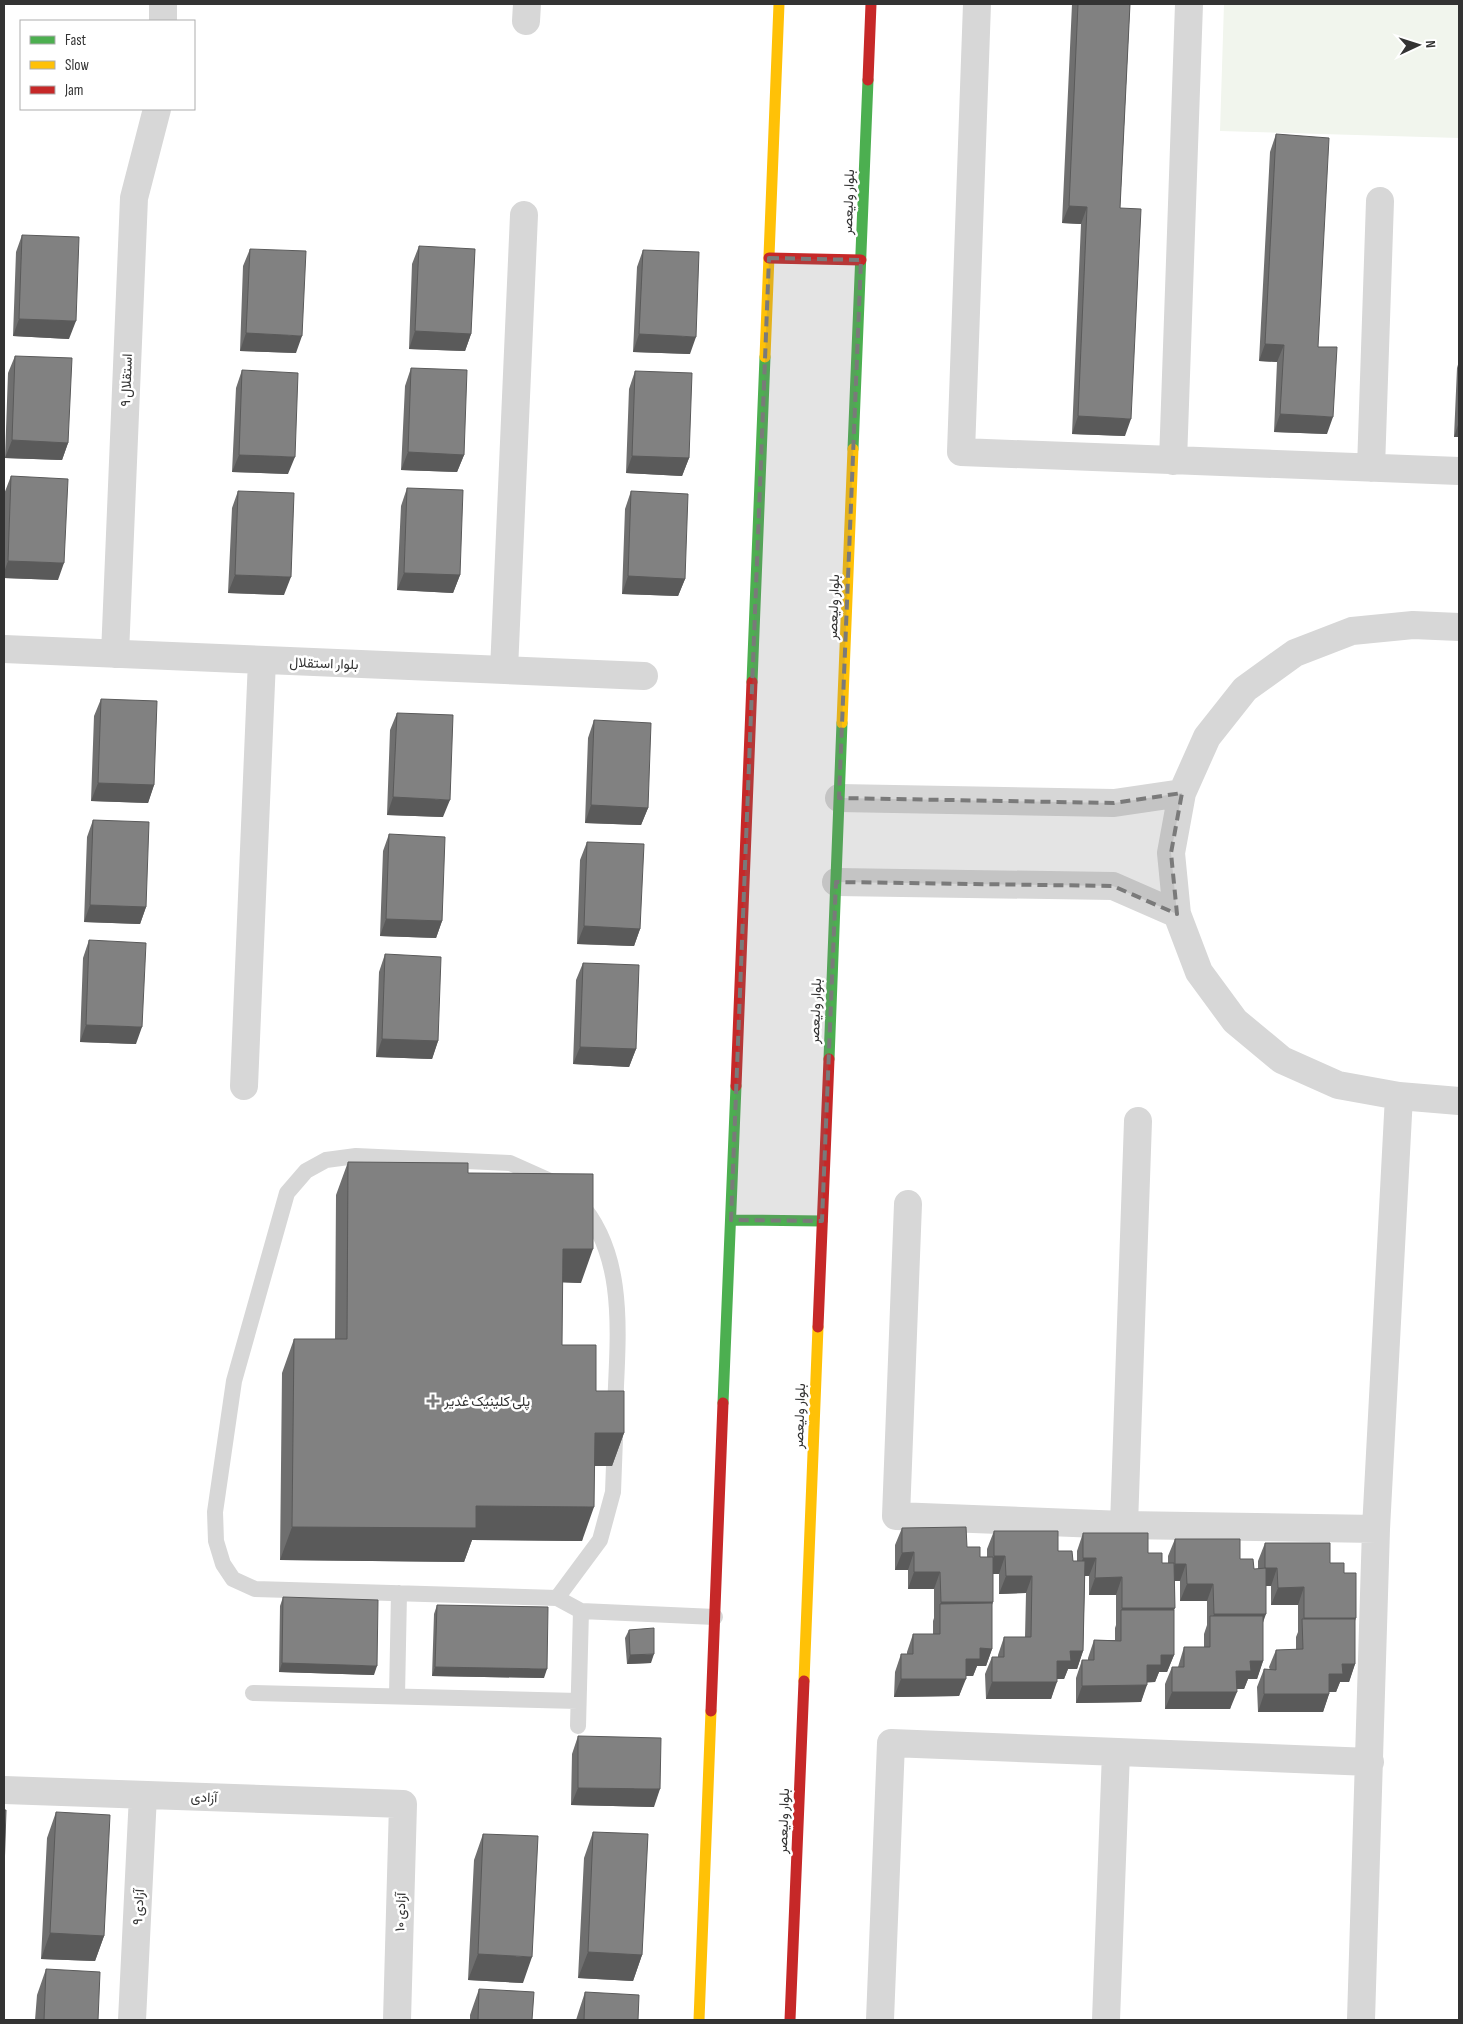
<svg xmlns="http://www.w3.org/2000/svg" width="1463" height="2024" font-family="'Sofia Sans Condensed',Vazirmatn,sans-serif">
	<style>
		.green { fill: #f1f5ed }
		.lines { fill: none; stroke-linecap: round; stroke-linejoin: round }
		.lane { stroke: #d7d7d7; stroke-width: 16 }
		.street { stroke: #d7d7d7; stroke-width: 28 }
		.fast { stroke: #4caf50; stroke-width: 11 }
		.slow { stroke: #ffc107; stroke-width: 11 }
		.jam { stroke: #c62828; stroke-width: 11 }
		.wall { fill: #6f6f6f }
		.shaded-wall { fill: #5a5a5a }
		.building { fill: #818181; stroke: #5a5a5a }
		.marked { fill: #7a7a7a; fill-opacity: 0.2; stroke: #7a7a7a; stroke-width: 4; stroke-dasharray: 10 6; stroke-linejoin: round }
		.poi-dot { fill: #7a7a7a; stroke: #fff; stroke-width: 2 }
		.labels { text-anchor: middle; stroke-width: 5; stroke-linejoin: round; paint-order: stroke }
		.street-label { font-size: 14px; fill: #333; stroke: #fff }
		.poi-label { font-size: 14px; fill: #333; stroke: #fff; text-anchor: start }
	</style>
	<rect width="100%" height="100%" fill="#fff"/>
	<path class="green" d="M1224 4H1459V138L1220 131Z"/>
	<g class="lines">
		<path class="lane" d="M557 1184 510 1163 356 1156 326 1160 306 1171 287 1193 234 1381 215 1512 216 1541 223 1564 233 1579 255 1589 557 1598 581 1611 715 1617
			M578 1201C629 1257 617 1341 615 1411
			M557 1598 600 1540 613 1492 615 1438
			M253 1693 578 1701
			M397 1696 399 1593
			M578 1726 581 1611"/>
		<path class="street" d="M977 4 961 452 1459 471
			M163 21V4
			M526 21 527 4
			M1173 461 1189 4
			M1371 468 1380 201
			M1459 627 1413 625 1352 631 1295 653 1245 689 1207 737 1182 793 1171 853 1177 914 1199 972 1235 1021 1282 1060 1338 1085 1399 1096 1459 1101
			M4 649 644 676
			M115 654 134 198 157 109
			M504 670 524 215
			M839 798 1114 803 1182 793
			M836 882 1113 886 1177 914
			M244 1086 262 660
			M908 1204 896 1516 1124 1525 1376 1529
			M1124 1525 1138 1121
			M4 1790 403 1804 397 2020
			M132 2020 143 1795
			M880 2020 891 1743 1370 1762
			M1106 2020 1116 1752
			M1361 2020 1376 1529 1399 1096"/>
		<path class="fast" d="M853 449 868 80
			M752 682 765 357
			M829 1059 842 723
			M731 1220 822 1221
			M723 1403 736 1086"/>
		<path class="slow" d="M765 357 779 4
			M842 723 853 449
			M804 1681 818 1327
			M699 2020 711 1711"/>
		<path class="jam" d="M868 80 871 4
			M769 258 861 260
			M736 1086 752 682
			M818 1327 829 1059
			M711 1711 723 1403
			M790 2020 804 1681"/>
	</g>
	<path class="wall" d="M1072 4H1130L1120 208 1125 436 1072 434 1081 224 1062 223Z
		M1276 134 1318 347 1327 434 1274 432 1277 362 1259 361 1270 152Z
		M22 235 69 339 13 336 16 252Z
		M419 246 471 334 465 351 409 349 412 264Z
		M250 249 296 353 240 351 243 266Z
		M643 250 690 354 633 352 637 267Z
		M15 356 68 443 62 460 5 458 8 373Z
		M1459 361V437H1454L1457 368Z
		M411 368 464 455 457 472 401 470 405 386Z
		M242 370 288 474 232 472 236 388Z
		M635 371 689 458 682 476 626 473 629 389Z
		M11 476 58 580 4 578V494Z
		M407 488 460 575 453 593 397 590 401 506Z
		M238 491 284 595 228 593 232 508Z
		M631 491 685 579 678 596 622 594 625 509Z
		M101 699 154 785 148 803 91 801 94 716Z
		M397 713 443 817 387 815 390 730Z
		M594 720 648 808 641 825 585 823 588 738Z
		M93 820 146 907 140 924 84 922 87 837Z
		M389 834 442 921 436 938 380 936 383 851Z
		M587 842 640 929 634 946 577 944 580 860Z
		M89 940 136 1044 80 1042 83 958Z
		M385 954 438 1041 432 1059 376 1057 379 972Z
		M583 963 636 1049 629 1067 573 1064 576 980Z
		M348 1162 468 1173 581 1283 562 1282V1345L596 1391 624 1433 612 1466H595L582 1541 472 1540 464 1562 280 1560 282 1373 294 1339H335L336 1195Z
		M902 1528 967 1547 980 1557H987V1549L994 1531 1058 1551 1073 1561H1077V1551L1083 1533 1148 1553 1162 1563H1168V1556L1175 1539 1240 1559 1254 1569H1258V1561L1265 1543 1330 1563 1344 1573 1355 1622V1664L1349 1682H1340L1336 1692H1329V1694L1323 1712H1258L1257 1687 1264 1669 1270 1670 1269 1667 1276 1650H1296V1637L1298 1632V1605H1271V1586H1266L1263 1623V1661L1257 1679H1248L1244 1689H1236L1230 1709H1165V1684L1172 1667H1178L1184 1647H1204V1634L1207 1625V1601H1180V1581H1175L1174 1611V1655L1167 1672H1159L1155 1682H1147L1141 1702 1076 1703V1678L1082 1660H1088V1658L1094 1640H1115V1628L1116 1625V1595H1089V1576H1085L1083 1651 1077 1669H1068L1064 1679H1057L1051 1699H986L985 1674 992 1657H998V1655L1004 1637H1025L1026 1593 999 1594V1574H993L992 1605V1649L986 1666H977L973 1676H966L959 1696 894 1697 895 1672 901 1654H907V1652L913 1634H933V1621L934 1618V1589H908V1570H895V1545Z
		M283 1597 374 1675 279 1672 280 1606Z
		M437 1605 544 1678 432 1676 434 1614Z
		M629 1630 651 1663 627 1664 625 1638Z
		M578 1736 654 1807 571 1805 572 1754Z
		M56 1812 104 1936 95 1961 41 1959 47 1838Z
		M593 1832 642 1955 633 1981 578 1978 584 1858Z
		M483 1834 523 1983 468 1980 474 1860Z
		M46 1969 98 2020H35L37 1995Z
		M479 1989 532 2020H470V2015Z
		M585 1992 638 2020H576Z"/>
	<path class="shaded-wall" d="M1069 206 1087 207 1081 224 1062 223Z
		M19 319 76 321 69 339 13 336Z
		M415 331 471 334 465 351 409 349Z
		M246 333 302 336 296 353 240 351Z
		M639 334 696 337 690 354 633 352Z
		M1265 344 1284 345 1277 362 1259 361Z
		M1280 414 1333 417 1327 434 1274 432Z
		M1078 416 1131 419 1125 436 1072 434Z
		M1459 422V437H1454Z
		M12 440 68 443 62 460 5 458Z
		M408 452 464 455 457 472 401 470Z
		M239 455 295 457 288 474 232 472Z
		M632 456 689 458 682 476 626 473Z
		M8 561 64 563 58 580 4 578V572Z
		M404 573 460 575 453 593 397 590Z
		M235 575 291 577 284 595 228 593Z
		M628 576 685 579 678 596 622 594Z
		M98 783 154 785 148 803 91 801Z
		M393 797 450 800 443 817 387 815Z
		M591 805 648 808 641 825 585 823Z
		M90 905 146 907 140 924 84 922Z
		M386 919 442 921 436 938 380 936Z
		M584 926 640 929 634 946 577 944Z
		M86 1025 142 1027 136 1044 80 1042Z
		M382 1039 438 1041 432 1059 376 1057Z
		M580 1047 636 1049 629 1067 573 1064Z
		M563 1249H593L581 1283 550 1282Z
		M595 1433H624L612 1466H583Z
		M476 1506 594 1507 582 1541 472 1540 464 1562 280 1560 292 1527Z
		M914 1552 908 1570H895L902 1553Z
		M994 1556H1005L999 1574H987Z
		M1083 1558H1096L1089 1576H1077Z
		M1175 1564H1186L1180 1581H1168Z
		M1265 1568H1277L1271 1586H1258Z
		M914 1572H940L934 1589H908Z
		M1006 1576H1032L1026 1593 999 1594Z
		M1122 1577 1116 1595H1089L1095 1578Z
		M1187 1584H1213L1207 1601H1180Z
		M1304 1587 1298 1605H1271L1278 1588Z
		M941 1602H993L987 1619 940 1605Z
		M1122 1608H1175L1168 1625 1121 1611Z
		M1214 1614H1266L1260 1631 1210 1623Z
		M1304 1618H1356L1350 1635 1302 1623Z
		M980 1648 992 1649 986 1666H977L973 1676H960L966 1659Z
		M1070 1651H1083L1077 1669H1068L1064 1679H1050L1057 1661Z
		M654 1654 651 1663 627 1664 630 1655Z
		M1161 1655H1174L1167 1672H1159L1155 1682 1141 1683 1147 1665Z
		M1250 1661H1263L1257 1679H1248L1244 1689H1230L1236 1671Z
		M282 1663 377 1666 374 1675 279 1672Z
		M1342 1664H1355L1349 1682H1340L1336 1692H1322L1329 1674Z
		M435 1667 547 1669 544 1678 432 1676Z
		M901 1679H966L959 1696 894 1697Z
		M992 1682H1057L1051 1699H986Z
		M1147 1685 1141 1702 1076 1703 1082 1686Z
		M1172 1692H1237L1230 1709H1165Z
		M1264 1694H1329L1323 1712H1258Z
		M578 1788 660 1789 654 1807 571 1805Z
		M50 1933 104 1936 95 1961 41 1959Z
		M588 1952 642 1955 633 1981 578 1978Z
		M478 1954 532 1957 523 1983 468 1980Z"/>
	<path class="building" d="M1078 4H1130L1120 208 1141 209 1131 419 1078 416 1087 207 1069 206Z
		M1276 134 1329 138 1318 347H1337L1333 417 1280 414 1284 345 1265 344Z
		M22 235 79 237 76 321 19 319Z
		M419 246 475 249 471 334 415 331Z
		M250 249 306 251 302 336 246 333Z
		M643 250 699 252 696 337 639 334Z
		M15 356 72 358 68 443 12 440Z
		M411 368 467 370 464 455 408 452Z
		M242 370 298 373 295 457 239 455Z
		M635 371 692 373 689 458 632 456Z
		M11 476 68 479 64 563 8 561Z
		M407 488 463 490 460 575 404 573Z
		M238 491 294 493 291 577 235 575Z
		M631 491 688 494 685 579 628 576Z
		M101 699 157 701 154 785 98 783Z
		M397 713 453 715 450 800 393 797Z
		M594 720 651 723 648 808 591 805Z
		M93 820 149 822 146 907 90 905Z
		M389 834 445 837 442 921 386 919Z
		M587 842 644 844 640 929 584 926Z
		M89 940 146 943 142 1027 86 1025Z
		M385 954 441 957 438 1041 382 1039Z
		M583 963 639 965 636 1049 580 1047Z
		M348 1162 468 1163V1173L593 1174V1249H563L562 1345H596V1391H624V1433H595L594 1507 476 1506V1528L292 1527 294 1339H347Z
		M966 1527 967 1547H980V1557H993V1602H941L940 1572H914V1552L902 1553V1528Z
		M994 1531H1058V1551H1072L1073 1561H1085L1083 1651H1070L1071 1661H1057V1682H992V1657H1004V1637H1031L1032 1576H1006L1005 1556H994Z
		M1083 1533H1148V1553H1162V1563H1174L1175 1608H1122V1577L1095 1578 1096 1558H1083Z
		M1175 1539H1240V1559H1253L1254 1569 1266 1568V1614H1214L1213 1584H1187L1186 1564H1175Z
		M1265 1543H1330V1563H1344V1573H1356V1618H1304V1587L1278 1588 1277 1568H1265Z
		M283 1597 378 1600 377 1666 282 1663Z
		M992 1603V1649L980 1648V1659H966V1679H901V1654H913V1634H940V1604Z
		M437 1605 548 1607 547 1669 435 1667Z
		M1121 1610H1174V1655H1161V1665H1147V1685L1082 1686V1660H1094V1640L1121 1641Z
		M1210 1616H1263V1661H1250L1251 1671H1236L1237 1692H1172V1667H1184V1647H1210Z
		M1302 1619H1355V1664H1342L1343 1674H1329V1694H1264V1669L1276 1670V1650L1303 1649Z
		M654 1628V1654L630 1655 629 1630Z
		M578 1736 661 1738 660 1789 578 1788Z
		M4 1810H6L4 1871Z
		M56 1812 110 1815 104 1936 50 1933Z
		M593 1832 648 1834 642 1955 588 1952Z
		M483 1834 538 1836 532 1957 478 1954Z
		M46 1969 100 1972 98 2020H44Z
		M479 1989 534 1992 532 2020H478Z
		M585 1992 639 1995 638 2020H584Z"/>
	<path class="marked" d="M769 258 861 260 839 798 1114 803 1182 793 1171 853 1177 914 1113 886 836 882 822 1221 731 1220Z"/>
	<path class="poi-dot" d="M430.5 1393.5h5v5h5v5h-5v5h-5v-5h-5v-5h5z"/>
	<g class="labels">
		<g class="street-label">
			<text transform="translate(848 202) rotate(-88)" y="5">بلوار ولیعصر</text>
			<text transform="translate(126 380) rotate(-88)" y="5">استقلال ۹</text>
			<text transform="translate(833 607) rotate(-88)" y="5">بلوار ولیعصر</text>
			<text transform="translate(324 663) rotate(2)" y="5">بلوار استقلال</text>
			<text transform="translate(815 1011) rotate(-88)" y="5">بلوار ولیعصر</text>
			<text transform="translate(799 1416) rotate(-88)" y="5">بلوار ولیعصر</text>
			<text transform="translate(204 1797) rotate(2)" y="5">آزادی</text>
			<text transform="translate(783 1821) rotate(-88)" y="5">بلوار ولیعصر</text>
			<text transform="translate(138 1907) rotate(-87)" y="5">آزادی ۹</text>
			<text transform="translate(400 1912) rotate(-88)" y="5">آزادی ۱۰</text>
		</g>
		<g class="poi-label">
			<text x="444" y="1406">پلی کلینیک غدیر</text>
		</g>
	</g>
	<rect width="1463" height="2024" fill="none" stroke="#333333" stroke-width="10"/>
	<rect x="20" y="20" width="175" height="90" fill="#ffffff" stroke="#adadad"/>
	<rect x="30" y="36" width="25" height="8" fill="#4caf50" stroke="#adadad"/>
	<text x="65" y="45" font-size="15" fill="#333333">Fast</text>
	<rect x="30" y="61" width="25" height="8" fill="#ffc107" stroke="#adadad"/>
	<text x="65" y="70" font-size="15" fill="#333333">Slow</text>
	<rect x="30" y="86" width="25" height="8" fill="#c62828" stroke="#adadad"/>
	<text x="65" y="95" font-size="15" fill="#333333">Jam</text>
	<g transform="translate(1418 45) rotate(86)" stroke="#ffffff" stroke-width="4" paint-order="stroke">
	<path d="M0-4L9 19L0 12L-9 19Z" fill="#333333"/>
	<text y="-8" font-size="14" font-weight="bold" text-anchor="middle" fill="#333333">N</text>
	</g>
</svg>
